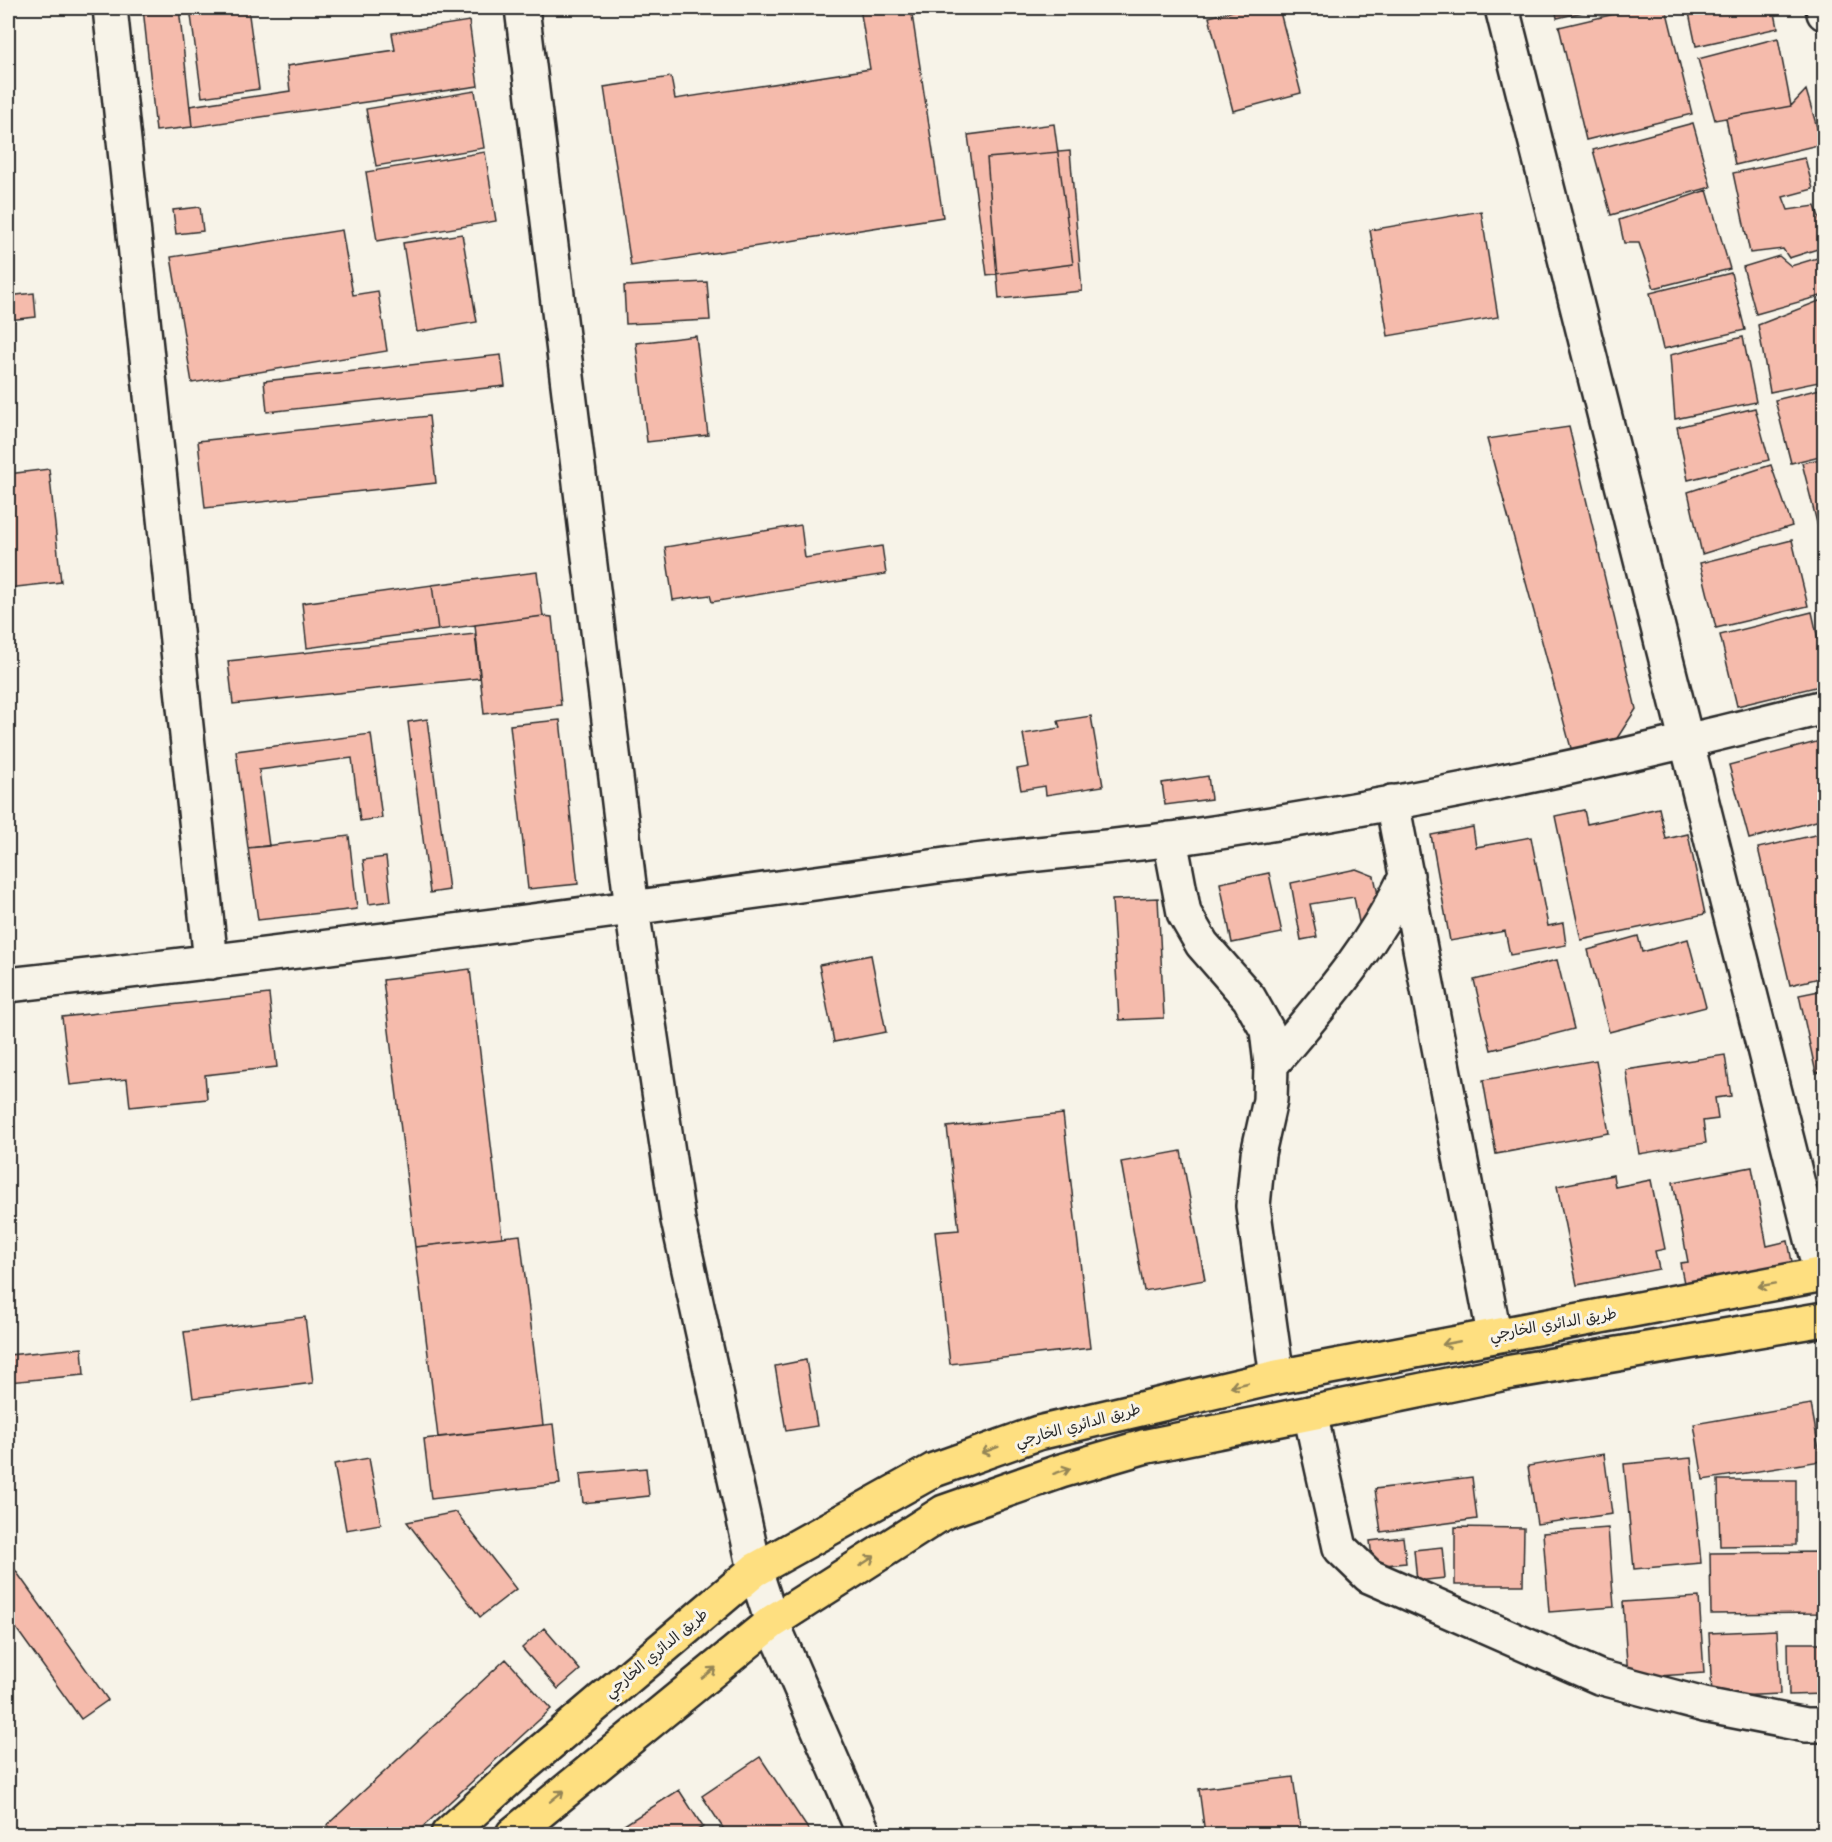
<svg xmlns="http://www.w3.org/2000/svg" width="1832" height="1842" font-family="'Playpen Sans','Playpen Sans Arabic',sans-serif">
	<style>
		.building { fill: #f5bbac; stroke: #2b2b2b; stroke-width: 1.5 }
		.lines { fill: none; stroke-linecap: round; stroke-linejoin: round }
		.minor-casing { stroke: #2b2b2b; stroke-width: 38 }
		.major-casing { stroke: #2b2b2b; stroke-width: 38 }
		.minor { stroke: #f7f3e8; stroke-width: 33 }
		.major { stroke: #fedf80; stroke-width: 33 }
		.oneway { stroke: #948556 }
		.labels { text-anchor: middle; stroke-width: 6; stroke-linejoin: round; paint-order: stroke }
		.street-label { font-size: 15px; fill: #2b2b2b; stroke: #f7f3e8 }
	</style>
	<rect width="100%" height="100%" fill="#f7f3e8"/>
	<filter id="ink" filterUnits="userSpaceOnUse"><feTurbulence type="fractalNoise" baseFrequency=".0167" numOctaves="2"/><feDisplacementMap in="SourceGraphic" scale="12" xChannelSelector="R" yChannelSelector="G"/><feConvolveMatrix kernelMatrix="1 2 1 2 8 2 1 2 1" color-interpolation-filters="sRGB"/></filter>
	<g filter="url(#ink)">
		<path class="building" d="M143 8H179L192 127 156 131Z
			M190 8H248L259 89 202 97Z
			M860 8H911L943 217 631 266 604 87 671 77 675 99 870 69Z
			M1245 8H1279L1301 93 1233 111 1209 17Z
			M1555 8H1600L1557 18Z
			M1640 8H1666L1692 114 1586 140 1559 27Z
			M1688 8H1774L1778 28 1696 46Z
			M469 21 478 86 192 127 190 106 290 91 287 66 395 50 392 33Z
			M1778 38 1791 106 1715 120 1698 59Z
			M1806 90 1822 144 1735 165 1726 118 1791 106Z
			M475 91 484 148 376 166 366 109Z
			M1693 123 1711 187 1611 215 1593 150Z
			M1054 124 1073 264 987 275 968 135Z
			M1070 151 1082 291 999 299 987 158Z
			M485 152 496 221 377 241 366 172Z
			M1805 158 1813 189 1783 197 1788 210 1815 206 1824 230V247L1789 258 1783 249 1750 253 1733 173Z
			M1707 190 1730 269 1654 288 1639 243H1624L1619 220Z
			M200 207 203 231 176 234 173 210Z
			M1481 211 1498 317 1388 336 1370 230Z
			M342 230 353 295 378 291 387 351 192 383 171 257Z
			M462 234 477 322 417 332 403 243Z
			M1779 256 1791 266 1824 256V295L1756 314 1743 267Z
			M1731 273 1745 330 1663 349 1650 293Z
			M707 282 710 320 626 324 624 286Z
			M34 293 36 317 8 320V296Z
			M1824 299V381L1770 392 1758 325Z
			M696 336 708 435 647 442 636 343Z
			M1743 337 1756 402 1675 419 1670 355Z
			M501 355 505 386 267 412 264 381Z
			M1824 388V455L1791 463 1775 400Z
			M1755 408 1769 460 1688 480 1677 427Z
			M429 416 436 483 205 508 198 441Z
			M1569 427 1636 709 1612 746 1572 752 1487 439Z
			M1824 458V525L1818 527 1802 463Z
			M1771 465 1792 526 1702 554 1688 492Z
			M49 469 61 582 8 588V474Z
			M801 525 805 558 882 546 886 574 712 602 710 595 673 600 665 547Z
			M1792 540 1808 606 1716 628 1700 563Z
			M537 572 543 616 438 630 432 585Z
			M432 585 438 630 307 648 302 603Z
			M1812 612 1824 666V685L1737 706 1720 635Z
			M543 616 552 617 561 705 484 714 475 625Z
			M475 634 480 678 233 704 228 661Z
			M1091 716 1103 786 1046 795 1045 786 1021 790 1017 769 1029 767 1023 734 1060 728 1058 721Z
			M427 719 449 890 430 893 408 722Z
			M560 720 578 884 528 889 510 725Z
			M371 734 382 818 360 821 352 758 259 770 269 846 248 848 236 751Z
			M1824 740V819L1749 839 1729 765Z
			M1208 776 1211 799 1165 805 1162 783Z
			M1659 808 1666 839 1688 834 1705 914 1581 940 1555 816 1584 810 1587 824Z
			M1473 827 1476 847 1531 837 1548 926 1563 923 1566 945 1510 955 1505 931 1450 941 1431 835Z
			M1824 833V977L1790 985 1758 848Z
			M349 836 357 909 258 920 248 848Z
			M386 857 391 901 369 904 363 860Z
			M1356 869 1374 876 1382 913 1360 927 1354 897 1310 904 1317 937 1301 940 1291 883Z
			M1269 873 1282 933 1232 943 1220 883Z
			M1158 898 1164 1018 1119 1020 1112 900Z
			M1638 936 1642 952 1688 939 1706 1007 1609 1032 1588 950Z
			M871 955 886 1032 834 1042 819 965Z
			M1557 960 1574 1029 1491 1050 1474 980Z
			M470 969 502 1237 415 1247 383 980Z
			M1824 990V1071L1816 1073 1799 995Z
			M269 994 277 1067 205 1075 207 1099 130 1107 127 1079 70 1085 62 1017Z
			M1725 1055 1731 1096 1715 1098 1718 1119 1703 1121 1706 1143 1639 1154 1626 1070Z
			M1596 1060 1609 1133 1496 1154 1483 1080Z
			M1063 1114 1090 1348 950 1364 935 1232 959 1230 947 1127Z
			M1181 1151 1205 1280 1144 1291 1121 1162Z
			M1752 1167 1767 1246 1788 1241 1793 1267 1685 1288 1680 1263 1688 1262 1673 1182Z
			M1613 1175 1615 1187 1651 1180 1665 1249 1655 1251 1659 1269 1577 1285 1557 1186Z
			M520 1235 543 1425 438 1437 415 1247Z
			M305 1317 313 1383 193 1398 184 1332Z
			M82 1348 84 1375 8 1382V1355Z
			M806 1360 817 1426 786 1431 775 1366Z
			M1811 1404 1821 1461 1703 1480 1694 1424Z
			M553 1424 560 1484 431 1499 424 1439Z
			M1604 1454 1612 1514 1537 1524 1528 1466Z
			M369 1458 381 1524 346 1530 334 1464Z
			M1691 1458 1701 1563 1634 1569 1624 1464Z
			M646 1468 649 1496 583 1503 580 1474Z
			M1472 1477 1477 1519 1381 1532 1375 1489Z
			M1718 1480H1796V1545L1720 1546Z
			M456 1512 516 1589 480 1617 407 1522Z
			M1455 1527 1524 1528 1523 1585H1455Z
			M1608 1528 1614 1607 1549 1612 1543 1533Z
			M1403 1537 1406 1563 1373 1566 1370 1541Z
			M1442 1547 1445 1578 1417 1581 1414 1550Z
			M1824 1552V1613L1711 1614 1710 1553Z
			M8 1560 108 1700 81 1719 8 1617Z
			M1699 1597 1704 1673 1628 1678 1623 1602Z
			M544 1628 580 1670 558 1689 522 1648Z
			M1777 1630 1780 1694 1712 1697 1709 1633Z
			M1788 1643H1824V1694L1789 1695Z
			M506 1659 551 1709 415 1834H336L327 1825Z
			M760 1757 810 1832 806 1834H727L702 1796Z
			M1293 1777 1301 1834H1205L1199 1789Z
			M679 1790 703 1827 691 1834H610Z"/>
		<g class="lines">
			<defs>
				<path id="minor" d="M110 8 211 962
					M522 8 632 909 678 1220 755 1570 772 1622 864 1834
					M1502 8 1821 1275
					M1823 8 1824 13
					M1392 802 1494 1334
					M1170 839 1184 913 1202 944 1249 998 1267 1030 1271 1065 1270 1100 1258 1154 1253 1206 1277 1377
					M8 985C323 950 638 908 952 864 1025 854 1099 849 1172 839 1392 808 1610 762 1824 707
					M1271 1065C1324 1002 1371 950 1407 875
					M1310 1413 1340 1548 1369 1576 1599 1677 1704 1705 1806 1725H1824"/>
				<path id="major" d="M448 1834 520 1769 755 1570 934 1470 1038 1433 1277 1377 1824 1274
					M513 1834 772 1622 944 1512 1061 1471 1143 1447 1506 1373 1824 1319"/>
			</defs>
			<use href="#minor" class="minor-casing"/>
			<use href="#major" class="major-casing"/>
			<use href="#minor" class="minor"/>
			<use href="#major" class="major"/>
		</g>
		<defs><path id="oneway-shaft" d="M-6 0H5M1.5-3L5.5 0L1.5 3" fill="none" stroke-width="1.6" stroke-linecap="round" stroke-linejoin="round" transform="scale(1.5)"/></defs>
		<g class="oneway">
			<use href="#oneway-shaft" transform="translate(1767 1285) rotate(170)"/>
			<use href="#oneway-shaft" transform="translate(1451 1343) rotate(169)"/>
			<use href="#oneway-shaft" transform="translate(1239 1385) rotate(167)"/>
			<use href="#oneway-shaft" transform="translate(990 1450) rotate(160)"/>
			<use href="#oneway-shaft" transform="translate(1062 1471) rotate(-18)"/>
			<use href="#oneway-shaft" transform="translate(867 1561) rotate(-33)"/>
			<use href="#oneway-shaft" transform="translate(709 1673) rotate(-39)"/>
			<use href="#oneway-shaft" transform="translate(557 1796) rotate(-39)"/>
		</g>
	</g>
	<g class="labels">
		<g class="street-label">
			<text transform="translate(1553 1324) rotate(-10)" y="5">طريق الدائري الخارجي</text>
			<text transform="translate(1078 1425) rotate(-15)" y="5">طريق الدائري الخارجي</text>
			<text transform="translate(656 1653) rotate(-40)" y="5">طريق الدائري الخارجي</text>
		</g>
	</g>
	<rect width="1832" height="1842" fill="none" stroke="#f7f3e8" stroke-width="30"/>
	<rect x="15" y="15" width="1802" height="1812" fill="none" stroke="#2b2b2b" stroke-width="2" filter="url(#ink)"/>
</svg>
